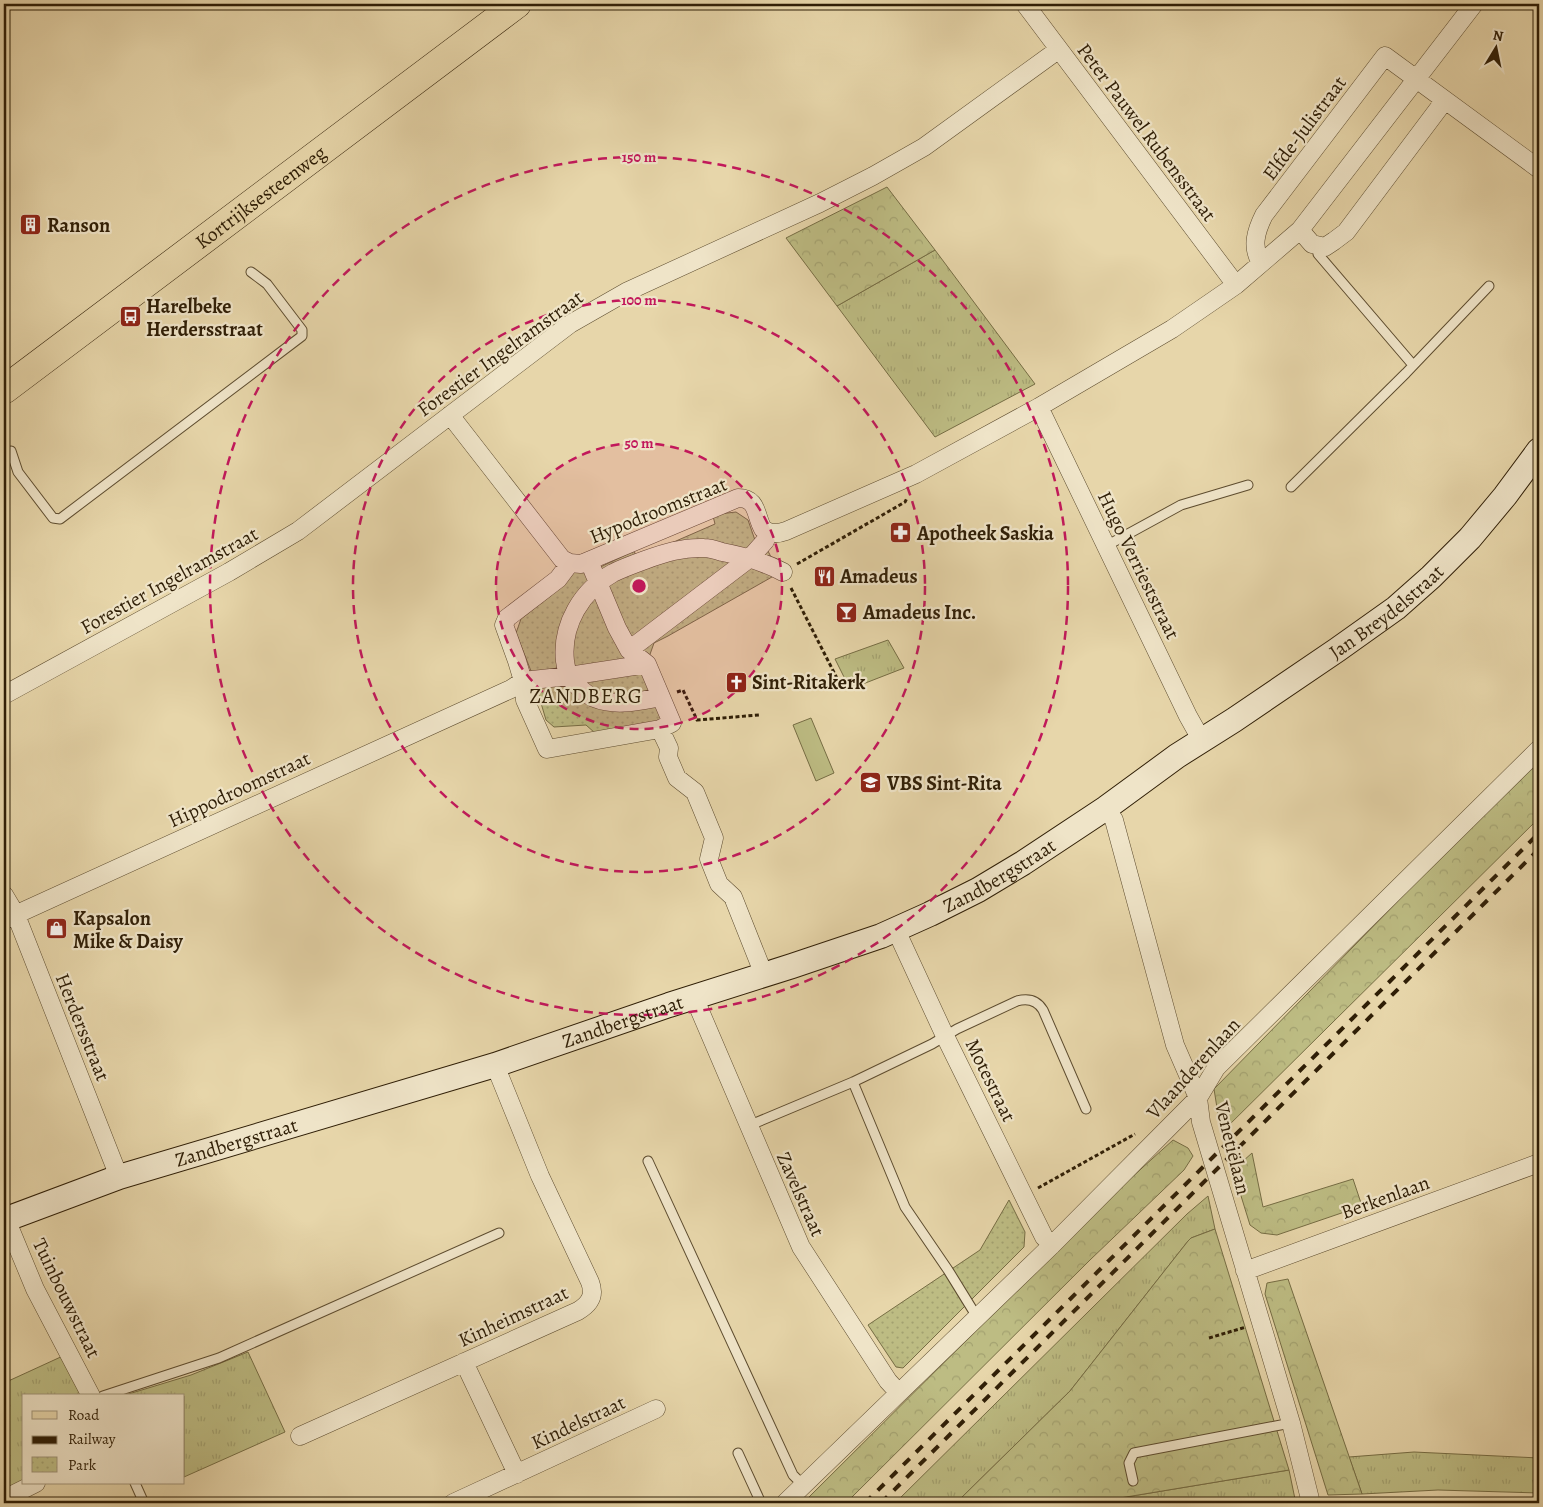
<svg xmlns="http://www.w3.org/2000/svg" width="1543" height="1507" font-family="Alegreya,serif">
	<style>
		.grass { fill: url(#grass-tufts); stroke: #766d44 }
		.forest { fill: url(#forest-crowns); stroke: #766d44 }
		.park { fill: url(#park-dots); stroke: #766d44 }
		.pitch { fill: #bdbc83; stroke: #766d44 }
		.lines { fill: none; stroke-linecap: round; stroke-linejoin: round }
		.lane-casing { stroke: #5d4c2f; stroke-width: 11 }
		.street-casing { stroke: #5d4c2f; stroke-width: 19 }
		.secondary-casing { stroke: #2f1e06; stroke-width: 26 }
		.primary-casing { stroke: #2f1e06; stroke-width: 29 }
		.path { stroke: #2f1e06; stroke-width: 3; stroke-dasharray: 4 2.5; stroke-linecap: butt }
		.lane { stroke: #efe4c8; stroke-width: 9 }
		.street { stroke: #efe4c8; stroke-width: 18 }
		.secondary { stroke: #efe4c8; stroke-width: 24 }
		.primary { stroke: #e7d6aa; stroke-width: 28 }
		.rail { stroke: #2f1e06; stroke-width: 4; stroke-dasharray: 9 9; stroke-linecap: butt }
		.ring { fill: none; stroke: #c2185b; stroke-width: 2.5; stroke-dasharray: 9 6 }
		.labels { text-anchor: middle; stroke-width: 4.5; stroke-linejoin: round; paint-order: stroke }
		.street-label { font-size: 20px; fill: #2f1e06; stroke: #efe4c8 }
		.poi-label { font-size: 20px; font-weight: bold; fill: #2f1e06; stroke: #efe4c8; text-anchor: start }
		.neighbourhood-label { font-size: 21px; letter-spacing: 1px; fill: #2f1e06; stroke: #efe4c8 }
		.centre { fill: #c2185b; stroke: #efe4c8; stroke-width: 2.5 }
		.ring-label { font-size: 15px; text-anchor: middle; font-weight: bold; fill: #c2185b; stroke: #efe4c8; stroke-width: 4.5; stroke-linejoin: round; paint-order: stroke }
	</style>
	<defs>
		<pattern id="grass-tufts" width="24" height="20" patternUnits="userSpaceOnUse" patternTransform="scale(1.25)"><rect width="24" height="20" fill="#bdbc83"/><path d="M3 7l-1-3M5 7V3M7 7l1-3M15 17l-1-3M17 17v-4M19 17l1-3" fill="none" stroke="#a3a170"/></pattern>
		<pattern id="forest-crowns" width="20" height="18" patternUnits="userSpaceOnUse" patternTransform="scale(1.25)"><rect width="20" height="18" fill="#bdbc83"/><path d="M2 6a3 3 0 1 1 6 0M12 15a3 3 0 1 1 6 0" fill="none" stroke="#a3a170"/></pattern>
		<pattern id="park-dots" width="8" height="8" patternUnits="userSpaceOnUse" patternTransform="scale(1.25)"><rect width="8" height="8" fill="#bdbc83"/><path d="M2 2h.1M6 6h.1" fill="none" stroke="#a3a170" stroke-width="1.8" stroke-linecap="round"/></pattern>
	</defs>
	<rect width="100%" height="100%" fill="#e7d6aa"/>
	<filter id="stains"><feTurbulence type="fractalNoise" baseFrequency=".004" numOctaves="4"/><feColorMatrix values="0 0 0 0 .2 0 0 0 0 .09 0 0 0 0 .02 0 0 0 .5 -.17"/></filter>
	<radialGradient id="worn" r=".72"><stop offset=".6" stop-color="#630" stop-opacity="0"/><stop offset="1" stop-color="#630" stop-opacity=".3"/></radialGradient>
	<path class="grass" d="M935 250 1035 384 935 437 837 306Z
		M888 640 904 668 850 689 835 659Z
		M1208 1196 1215 1229 1191 1238 1188 1241 1070 1391 956 1503H895L1187 1214Z
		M248 1352 285 1432 184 1477V1396H122L191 1375Z
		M65 1355 85 1396H24V1483L4 1494V1383Z
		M1414 1452 1539 1458V1493L1438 1490 1362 1494 1349 1457Z
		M1289 1470 1295 1499 1277 1503H1096L1108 1500Z"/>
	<path class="forest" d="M887 187 935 250 837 306 786 238Z
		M1539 757V818L1221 1133 1214 1089Z
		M1173 1140 1188 1148 1193 1156 1184 1170 1090 1260 846 1503H803L1058 1249 1121 1187Z
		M1252 1153 1263 1207 1353 1179 1362 1206 1277 1235 1261 1233 1250 1225 1233 1170Z
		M1215 1229 1289 1470 1108 1500 1096 1503H956L1070 1391 1188 1241 1191 1238Z
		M1288 1279 1362 1494 1328 1495 1265 1294 1267 1283Z"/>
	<path class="park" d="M736 512 748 520 756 543 768 551 779 573 668 636 654 643 648 660 676 725 595 733 586 725 554 727 546 720 533 676 516 633 521 619 553 594 569 572 596 569 634 551 637 558 715 524 713 516 719 514Z
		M1009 1200 1025 1232 1024 1247 903 1368 896 1367 868 1325 980 1250Z"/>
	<path class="pitch" d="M811 718 834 773 816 781 793 725Z"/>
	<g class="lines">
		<defs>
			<path id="lane" d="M1318 245V254L1413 365
				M11 451 18 472 53 518 60 519 302 336V330L267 284 251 272
				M1291 487 1406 373 1489 286
				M1106 546 1181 505 1248 485
				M853 1082 905 1207 948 1270 977 1317
				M748 1126 853 1082 932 1044 957 1029 1017 1001C1028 998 1037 1000 1043 1010L1086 1109
				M648 1161 793 1475 804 1486
				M103 1396 219 1358 499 1233
				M738 1453 761 1503
				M1133 1481 1129 1463 1134 1453 1291 1423
				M135 1483 144 1503"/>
			<path id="street" d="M1025 4 1236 285
				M1300 230 1312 244 1325 247 1334 241 1346 232 1445 100
				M1261 263C1251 247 1256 231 1264 215L1385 56 1539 169
				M1039 407 1188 716 1202 741
				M450 415 562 559 570 563
				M589 561 617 628 629 650 647 664 672 723 660 729 669 748 668 757 677 778 695 792 714 838 709 859 719 884 733 897 764 975
				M629 650 750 558 765 541 769 532
				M647 664 569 676 523 681 525 700 547 749 660 729
				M4 695 229 572 298 531 570 324 626 292 820 203 873 176 924 147 1058 50
				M661 697C639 701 616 707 594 698 585 694 574 684 569 676 566 671 566 666 565 661 561 625 582 590 613 573 623 568 634 564 645 560 664 553 683 547 704 548 710 548 716 550 722 552 744 556 764 562 783 572
				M1106 808 1114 820 1175 1045 1198 1098 1201 1122 1291 1423 1311 1503
				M4 895 16 915 119 1177
				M4 920 511 689 523 681 517 661 504 625 507 618 558 579 570 563 581 564 738 498C758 498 755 515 763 529 770 534 778 534 786 531L916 474 1039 407 1172 329 1236 285 1300 230 1474 4
				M896 930 945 1036 1044 1237 1052 1245
				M694 997 801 1247 888 1381 898 1392
				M6 1219 35 1289 91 1396
				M1245 1271 1539 1163
				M464 1362 517 1474
				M300 1436 578 1311C590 1304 595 1295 590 1282L540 1176 495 1065
				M4 1499 36 1483
				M453 1503 656 1409
				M785 1503 1052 1245 1198 1098 1216 1068 1539 749"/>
			<g id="secondary">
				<path id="s1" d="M4 1220 119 1177 495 1065 669 1005 792 966 881 936 930 914 978 890 1023 863 1106 808 1177 756 1234 720 1337 650 1396 608 1431 577 1470 538 1505 496 1539 450"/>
			</g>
			<g id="primary">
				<path id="s2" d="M4 390 517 4"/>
			</g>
		</defs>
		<use href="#lane" class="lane-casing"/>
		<use href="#street" class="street-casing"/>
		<use href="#secondary" class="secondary-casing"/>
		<use href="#primary" class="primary-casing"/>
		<path class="path" d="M797 564 905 502 907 498
			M791 588 844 692
			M677 692 683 690 697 720 759 715
			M1038 1188 1135 1134
			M1209 1338 1246 1327"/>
		<use href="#lane" class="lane"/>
		<use href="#street" class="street"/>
		<use href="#secondary" class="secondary"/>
		<use href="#primary" class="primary"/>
		<path class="rail" d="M865 1503 1539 833
			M881 1503 1539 849
			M1423 1503 1461 1502 1516 1503"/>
	</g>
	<circle cx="639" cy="586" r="143" fill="#c2185b" fill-opacity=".12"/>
	<g class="ring">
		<circle cx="639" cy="586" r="143"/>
		<circle cx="639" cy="586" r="286"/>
		<circle cx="639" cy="586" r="429"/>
	</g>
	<defs>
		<symbol id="building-square" viewBox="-11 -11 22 22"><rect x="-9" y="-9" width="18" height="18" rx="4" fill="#8f2418" stroke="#efe4c8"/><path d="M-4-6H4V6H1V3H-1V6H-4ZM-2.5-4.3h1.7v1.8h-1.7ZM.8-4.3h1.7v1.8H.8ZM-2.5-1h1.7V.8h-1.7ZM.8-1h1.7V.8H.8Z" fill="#fff"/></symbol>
		<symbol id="bus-square" viewBox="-11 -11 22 22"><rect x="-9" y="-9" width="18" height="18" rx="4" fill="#8f2418" stroke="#efe4c8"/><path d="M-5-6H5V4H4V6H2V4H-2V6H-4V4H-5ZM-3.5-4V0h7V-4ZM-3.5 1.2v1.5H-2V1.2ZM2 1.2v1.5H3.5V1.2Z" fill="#fff"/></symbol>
		<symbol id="pharmacy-square" viewBox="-11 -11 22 22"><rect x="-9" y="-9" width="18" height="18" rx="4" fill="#8f2418" stroke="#efe4c8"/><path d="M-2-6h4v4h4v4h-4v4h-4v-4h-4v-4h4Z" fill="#fff"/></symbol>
		<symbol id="restaurant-square" viewBox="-11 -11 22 22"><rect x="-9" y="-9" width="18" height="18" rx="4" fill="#8f2418" stroke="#efe4c8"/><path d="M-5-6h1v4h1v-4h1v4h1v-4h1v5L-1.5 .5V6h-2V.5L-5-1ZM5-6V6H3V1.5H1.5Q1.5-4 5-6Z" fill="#fff"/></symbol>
		<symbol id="bar-square" viewBox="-11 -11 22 22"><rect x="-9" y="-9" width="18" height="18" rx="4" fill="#8f2418" stroke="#efe4c8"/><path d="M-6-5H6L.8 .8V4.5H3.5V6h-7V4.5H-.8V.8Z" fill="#fff"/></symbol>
		<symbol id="church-square" viewBox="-11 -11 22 22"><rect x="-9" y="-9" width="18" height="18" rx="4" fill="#8f2418" stroke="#efe4c8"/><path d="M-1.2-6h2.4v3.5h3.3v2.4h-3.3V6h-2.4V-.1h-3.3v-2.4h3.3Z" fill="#fff"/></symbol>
		<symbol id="school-square" viewBox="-11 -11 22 22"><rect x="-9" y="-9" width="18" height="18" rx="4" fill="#8f2418" stroke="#efe4c8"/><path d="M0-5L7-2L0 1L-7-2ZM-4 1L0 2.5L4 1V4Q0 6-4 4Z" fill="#fff"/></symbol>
		<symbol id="shop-square" viewBox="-11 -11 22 22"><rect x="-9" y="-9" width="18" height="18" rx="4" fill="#8f2418" stroke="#efe4c8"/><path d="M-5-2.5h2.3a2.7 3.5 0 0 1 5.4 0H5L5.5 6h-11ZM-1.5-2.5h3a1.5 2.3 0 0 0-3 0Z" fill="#fff"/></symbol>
	</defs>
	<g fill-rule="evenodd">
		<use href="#building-square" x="18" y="212" width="25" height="25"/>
		<use href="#bus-square" x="118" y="304" width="25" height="25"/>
		<use href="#pharmacy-square" x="888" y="520" width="25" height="25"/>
		<use href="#restaurant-square" x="812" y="564" width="25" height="25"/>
		<use href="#bar-square" x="834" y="600" width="25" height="25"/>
		<use href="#church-square" x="724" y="670" width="25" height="25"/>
		<use href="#school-square" x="858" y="770" width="25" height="25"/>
		<use href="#shop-square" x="44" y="916" width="25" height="25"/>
	</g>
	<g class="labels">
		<g class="street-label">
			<text transform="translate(1304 128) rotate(-53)" y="7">Elfde-Julistraat</text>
			<text transform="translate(1147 132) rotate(53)" y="7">Peter Pauwel Rubensstraat</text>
			<text dy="7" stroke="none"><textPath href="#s2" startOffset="321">Kortrijksesteenweg</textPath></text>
			<text transform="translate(500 353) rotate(-36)" y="7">Forestier Ingelramstraat</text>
			<text transform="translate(658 510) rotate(-22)" y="7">Hypodroomstraat</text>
			<text transform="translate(1139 565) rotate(64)" y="7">Hugo Verrieststraat</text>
			<text transform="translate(169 580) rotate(-29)" y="7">Forestier Ingelramstraat</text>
			<text dy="7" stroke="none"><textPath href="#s1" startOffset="1524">Jan Breydelstraat</textPath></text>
			<text transform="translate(239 789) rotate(-25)" y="7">Hippodroomstraat</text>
			<text dy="7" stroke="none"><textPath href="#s1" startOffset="1055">Zandbergstraat</textPath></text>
			<text dy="7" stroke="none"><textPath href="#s1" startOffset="650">Zandbergstraat</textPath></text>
			<text transform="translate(83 1027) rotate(68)" y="7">Herdersstraat</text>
			<text transform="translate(1193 1068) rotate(-48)" y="7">Vlaanderenlaan</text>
			<text transform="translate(991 1080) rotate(64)" y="7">Motestraat</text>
			<text dy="7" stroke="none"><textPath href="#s1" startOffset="245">Zandbergstraat</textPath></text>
			<text transform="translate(1233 1148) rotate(76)" y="7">Venetiëlaan</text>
			<text transform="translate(801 1194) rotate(66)" y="7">Zavelstraat</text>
			<text transform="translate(1385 1197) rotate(-20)" y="7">Berkenlaan</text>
			<text transform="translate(67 1298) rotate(64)" y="7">Tuinbouwstraat</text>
			<text transform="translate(513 1316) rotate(-25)" y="7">Kinheimstraat</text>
			<text transform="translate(578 1422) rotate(-25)" y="7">Kindelstraat</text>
		</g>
		<g class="poi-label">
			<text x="47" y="232">Ranson</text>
			<text x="146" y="313">Harelbeke<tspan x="146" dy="23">Herdersstraat</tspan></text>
			<text x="917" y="540">Apotheek Saskia</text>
			<text x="840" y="583">Amadeus</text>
			<text x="863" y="619">Amadeus Inc.</text>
			<text x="752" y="689">Sint-Ritakerk</text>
			<text x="887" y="790">VBS Sint-Rita</text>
			<text x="73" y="925">Kapsalon<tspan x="73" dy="23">Mike &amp; Daisy</tspan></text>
		</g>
		<g class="neighbourhood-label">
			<text x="586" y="703">ZANDBERG</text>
		</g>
	</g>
	<circle cx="639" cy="586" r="8" class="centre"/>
	<g class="ring-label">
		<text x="639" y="162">150 m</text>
		<text x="639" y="305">100 m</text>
		<text x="639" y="448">50 m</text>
	</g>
	<rect width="1543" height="1507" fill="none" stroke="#e7d6aa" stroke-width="20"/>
	<rect x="5" y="5" width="1533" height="1497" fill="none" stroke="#2f1e06" stroke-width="2.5"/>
	<rect x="10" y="10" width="1523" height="1487" fill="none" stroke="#2f1e06"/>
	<rect x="22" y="1394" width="162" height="90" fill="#efe4c8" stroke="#a2957a"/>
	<rect x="32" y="1411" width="25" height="8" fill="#e7d6aa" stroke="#a2957a"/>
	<text x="68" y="1420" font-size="15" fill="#2f1e06">Road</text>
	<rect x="32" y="1436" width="25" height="8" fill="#2f1e06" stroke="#a2957a"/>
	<text x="68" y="1444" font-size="15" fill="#2f1e06">Railway</text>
	<rect x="32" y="1457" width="25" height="15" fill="url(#park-dots)" stroke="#a2957a"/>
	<text x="68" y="1470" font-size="15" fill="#2f1e06">Park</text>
	<g transform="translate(1496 48) rotate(10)" stroke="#efe4c8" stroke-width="4" paint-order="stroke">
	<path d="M0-4L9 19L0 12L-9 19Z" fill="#2f1e06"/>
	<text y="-8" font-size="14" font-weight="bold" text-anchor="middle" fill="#2f1e06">N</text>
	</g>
	<rect width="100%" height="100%" filter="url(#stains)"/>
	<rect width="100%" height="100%" fill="url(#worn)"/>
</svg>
